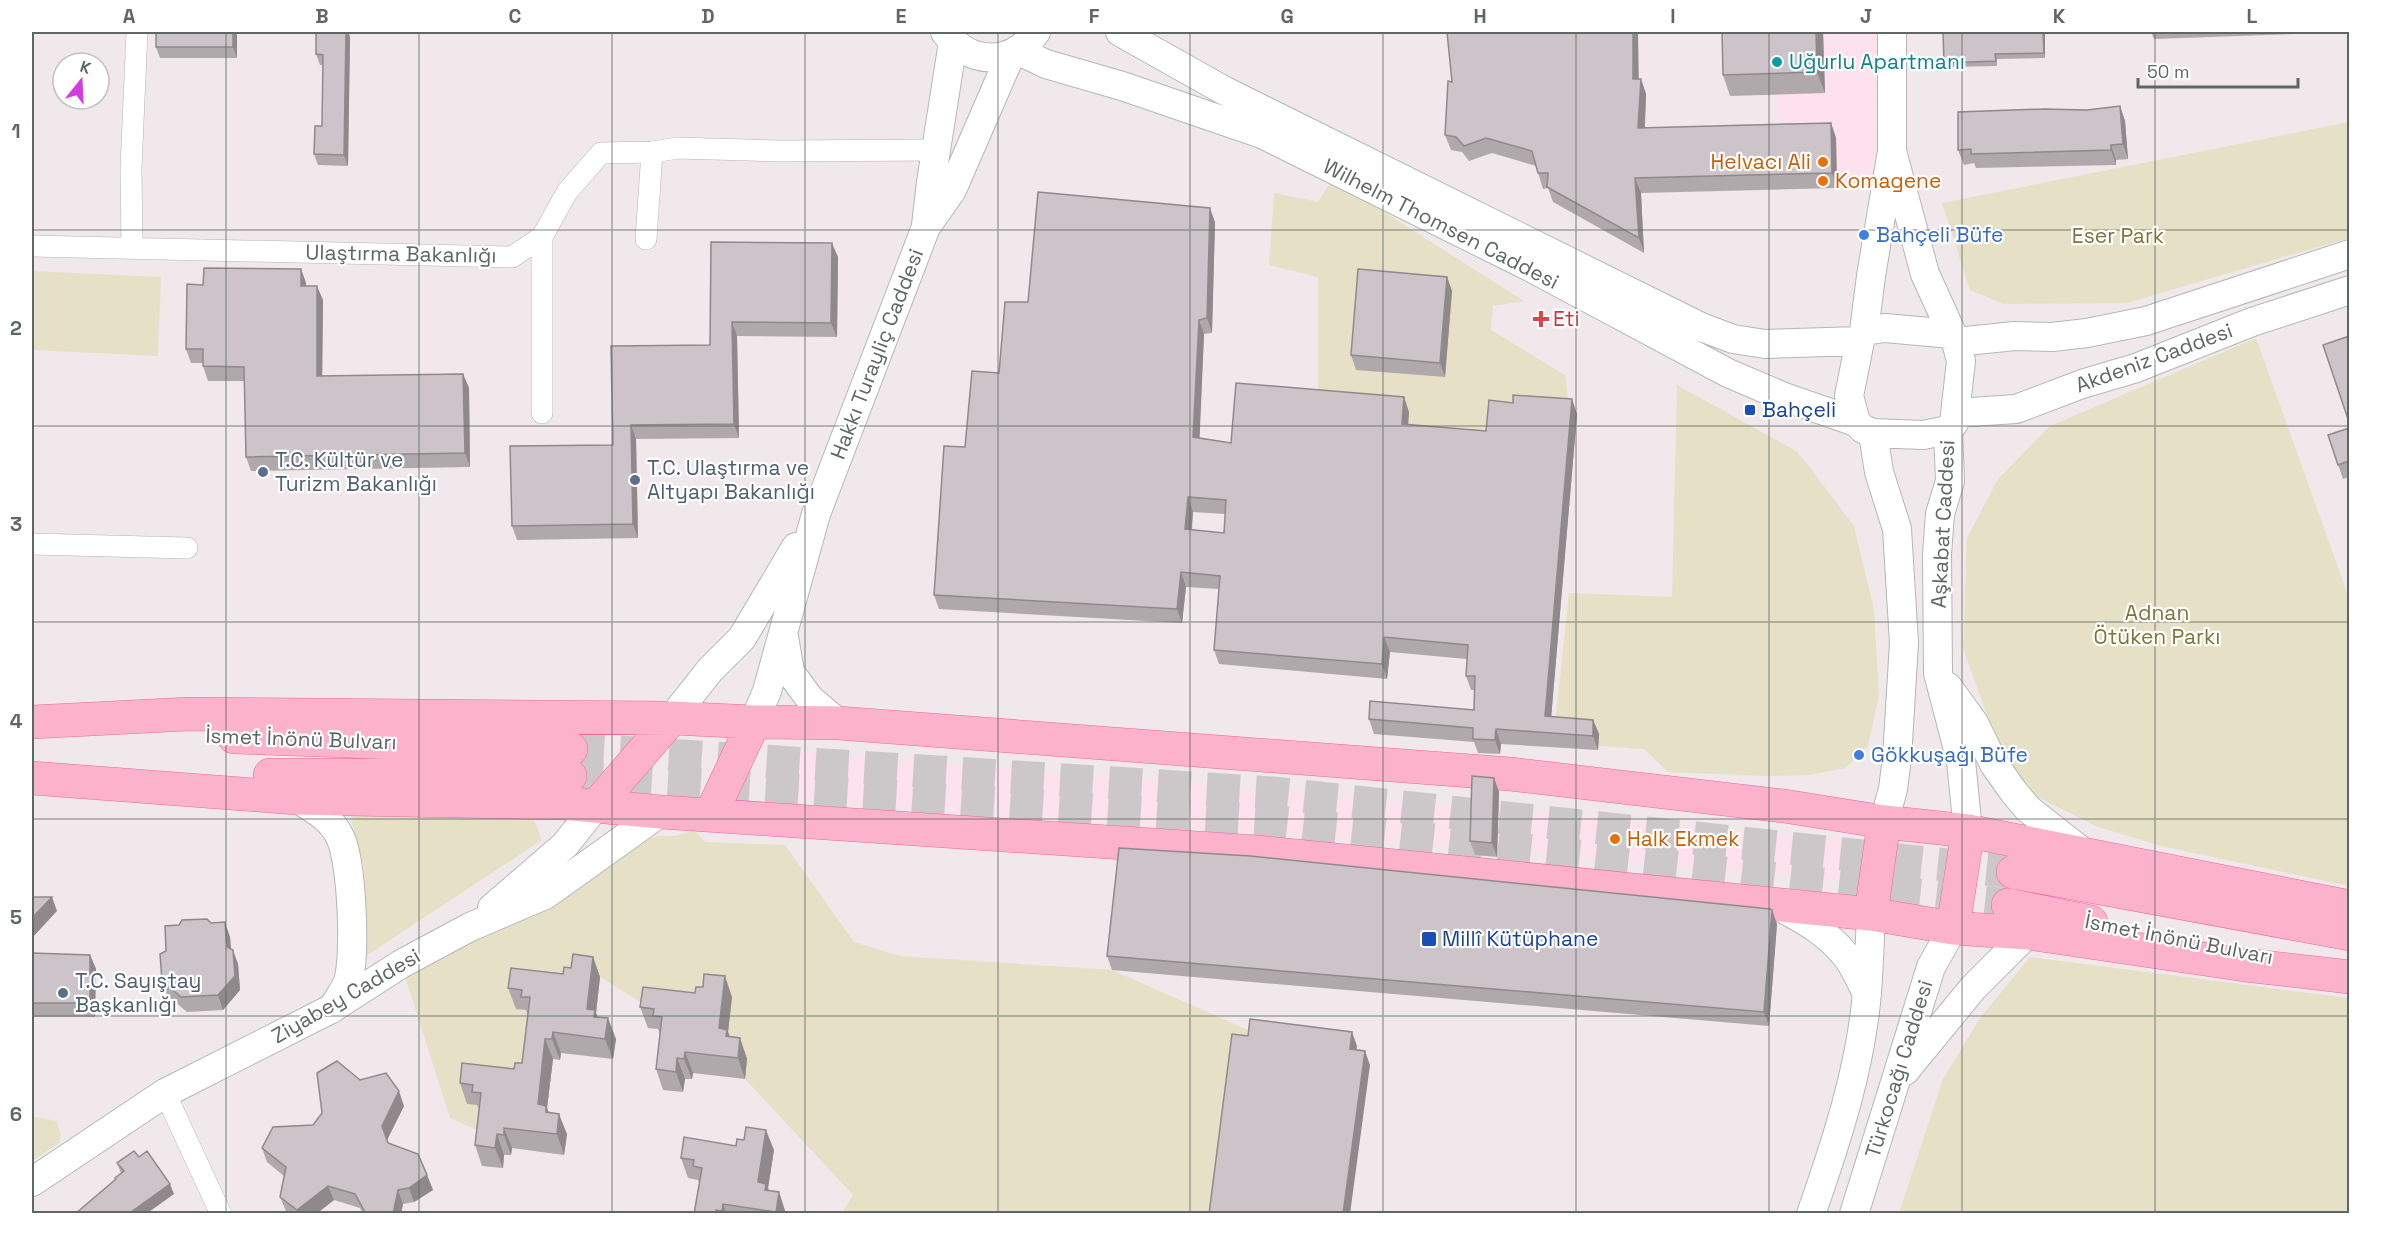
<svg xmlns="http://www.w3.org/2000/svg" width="2381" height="1245" font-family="'Space Grotesk',sans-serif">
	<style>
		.commercial { fill: #fde1ec }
		.green { fill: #e6e1c6 }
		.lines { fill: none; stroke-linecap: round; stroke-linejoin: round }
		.primary-tunnel { stroke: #ccc8c9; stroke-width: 33; stroke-dasharray: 33 16; stroke-linecap: butt }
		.minor-casing { stroke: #b0b6b3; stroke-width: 22 }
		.secondary-casing { stroke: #b2b9b5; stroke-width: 30 }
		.primary-casing { stroke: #ec65a2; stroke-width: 34 }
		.minor { stroke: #fff; stroke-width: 21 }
		.secondary { stroke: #fff; stroke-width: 28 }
		.primary { stroke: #fcb2ca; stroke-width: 33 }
		.wall { fill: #afa9ac; fill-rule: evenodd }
		.shaded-wall { fill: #8f898c }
		.building { fill: #ccc4c8; stroke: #8f898c; stroke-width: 1.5; fill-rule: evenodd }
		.grid { fill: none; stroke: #5f6762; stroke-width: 1.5; stroke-opacity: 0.55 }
		.culture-dot { fill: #0f9aa8; stroke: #fff; stroke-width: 2 }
		.food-dot { fill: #e8710a; stroke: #fff; stroke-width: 2 }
		.shop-dot { fill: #3f7fe0; stroke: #fff; stroke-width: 2 }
		.health-dot { fill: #e0444e; stroke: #fff; stroke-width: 2 }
		.transit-dot { fill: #1a4fb4; stroke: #fff; stroke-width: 2 }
		.service-dot { fill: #5c6f8a; stroke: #fff; stroke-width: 2 }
		.labels { text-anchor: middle; stroke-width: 4.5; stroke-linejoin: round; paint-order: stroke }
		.culture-label { font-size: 21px; fill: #0d838f; stroke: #fff; text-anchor: start }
		.food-label { font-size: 21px; fill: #c56008; stroke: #fff; text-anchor: start }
		.street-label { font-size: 21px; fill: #5f6762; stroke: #fff }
		.shop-label { font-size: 21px; fill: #366cbe; stroke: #fff; text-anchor: start }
		.park-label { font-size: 21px; fill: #7e7537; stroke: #fff }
		.health-label { font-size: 21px; fill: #be3a42; stroke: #fff; text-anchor: start }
		.transit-label { font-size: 21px; fill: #164399; stroke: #fff; text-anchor: start }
		.service-label { font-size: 21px; fill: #4e5e75; stroke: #fff; text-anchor: start }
		.neatline { fill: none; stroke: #5f6762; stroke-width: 2 }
		.grid-label { font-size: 20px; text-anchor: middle; font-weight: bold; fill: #5f6762 }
	</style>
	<rect width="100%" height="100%" fill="#f0e8eb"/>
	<path class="commercial" d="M1775 32H1877L1875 186 1780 190Z
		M772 749 1847 839 1844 880 1365 839 767 797Z"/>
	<path class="green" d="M2349 122V238L2127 303 2004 304 1970 290 1942 203Z
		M1332 179 1524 301 1493 306 1491 330 1565 375 1570 413 1490 461 1405 464 1409 412 1318 404V277L1269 265 1274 193 1318 202Z
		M32 271 161 277 158 356 32 350Z
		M2256 338 2349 598V886L2165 847 2098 827 2031 794 1994 735 1963 648 1967 538 1998 479 2050 426Z
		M1677 385 1798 452 1854 526 1874 610 1879 695 1868 746 1845 768 1810 775 1762 776 1668 772 1644 749 1553 743 1569 593 1672 597Z
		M348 808 532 815 542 840 366 956 364 868Z
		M694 830 705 842 785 845 854 942 900 956 1112 970 1255 1033 1216 1213H842L853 1195 745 1079 747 1059 650 1008 600 977 529 1010 530 1084 481 1106 486 1134 450 1118 401 964 474 913 657 836H676Z
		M2030 957 2349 998V1213H1899L1943 1079 1980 1018Z
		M36 1117 56 1121 61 1134 59 1143 32 1161V1119Z"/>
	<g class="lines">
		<path class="primary-tunnel" d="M571 749 1272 793 2013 872
			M570 776 1270 821 2008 905"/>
		<defs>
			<path id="minor" d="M542 237V413
				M646 239 652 152
				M32 246 512 257 542 237 567 192 601 153 652 152 678 148 779 151 936 150
				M132 249 131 168 137 32
				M32 544 187 548
				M165 1093 221 1214"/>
			<path id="secondary" d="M945 32C969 65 1012 67 1036 32
				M1120 32 1225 91 1701 327 1733 339 1765 344 1860 341
				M1017 50 1046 64 1122 86 1262 134 1528 266 1728 373 1784 397 1856 422
				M1892 151 1925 274 1956 342 1961 361 1954 423 1948 430 1923 435 1873 433 1863 429 1856 422 1849 396 1860 341 1864 331 1871 276 1892 151V32
				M926 225 931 182 953 42
				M1864 331 1885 328 1952 334
				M1956 342 2015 336 2052 337 2087 333 2146 321 2350 254
				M1956 413 2016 409 2082 384 2136 368 2252 322 2350 290
				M1948 430 1950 481 1940 514 1937 554 1938 673 1961 761 1968 831
				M1873 433 1879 472 1897 529 1904 643 1897 758 1893 789 1884 822
				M784 637 790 672 810 699 838 723
				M1948 687 1974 723 1994 764 2013 791 2028 809 2084 853
				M672 718 710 670 742 638 796 547
				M754 722 767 691 816 514 926 227 952 190 1011 54
				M296 798C314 809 331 818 340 837 352 861 356 956 348 981 345 990 337 1000 332 1009
				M1780 907C1805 920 1829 934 1847 957 1855 968 1861 982 1867 994
				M492 908 565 845 596 806
				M1905 1071 1973 988 2028 933
				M32 1182 165 1093 331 1009 401 964 470 927 545 895 661 812
				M1811 1214C1836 1143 1861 1067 1867 992 1869 966 1870 940 1871 914
				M1854 1214 1931 967 1953 928"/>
			<path id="primary" d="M32 722 189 714 672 718 754 722 838 723 1510 774 1784 806 1884 822 1968 831 2350 907
				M234 737 571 749
				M270 775 570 776
				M32 778 296 798 562 803 661 812 1257 852 1871 914 1953 928 2028 933 2245 965 2350 977
				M596 806 672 718
				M711 814 754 722
				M2013 872 2350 934
				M2008 905 2091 922
				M1871 914 1884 822
				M1953 928 1968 831"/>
		</defs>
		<use href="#minor" class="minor-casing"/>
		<use href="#secondary" class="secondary-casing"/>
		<use href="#primary" class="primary-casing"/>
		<use href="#minor" class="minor"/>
		<use href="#secondary" class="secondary"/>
		<use href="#primary" class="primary"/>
	</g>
	<path class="wall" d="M237 32V58H160L156 47Z
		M316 32H348L350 37 348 166 318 165 314 154 322 126 323 65H320L316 54Z
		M1823 32 1825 93 1730 96 1723 75Z
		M2045 32V58L1997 59V66L1945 67 1944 63Z
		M2151 32H2349L2154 39Z
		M1641 79 1646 94 1645 128 1831 123 1836 138 1837 188 1641 193 1644 253 1553 202 1548 188 1543 189 1536 166 1492 153 1469 161 1462 152 1451 150 1445 135 1452 82Z
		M2120 106 2125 121 2128 159 2116 160V165L1976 168 1974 163 1964 165 1958 150 2087 110Z
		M1215 222 1212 333 1204 334 1199 438 1231 443 1409 412 1408 425 1486 431 1577 414 1551 717 1593 720 1599 734 1598 750 1501 744 1500 754 1478 753 1474 742 1374 734 1369 719 1474 710V690H1471L1466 676 1467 659 1390 652 1387 679 1219 664 1214 650 1219 589 1186 587 1182 623 939 609 934 595 965 447 999 373 1028 302ZM1193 512 1225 514 1224 533 1192 530Z
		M711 242 838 257 837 337 737 336 739 438 636 439 638 538 517 540 512 526 613 445 611 346 710 345Z
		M301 269 306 283V286L323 300 322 376 463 374 469 388 470 467 251 471 246 457 244 381H208L203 366V363H191L186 349 203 285Z
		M1447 277 1452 291 1445 377 1356 370 1351 355Z
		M2349 428V477L2343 479 2328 435Z
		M1494 778 1499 792 1497 857 1475 855 1470 841Z
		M211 923 230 937 231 949 238 964 240 990 223 1010 187 1012 167 995 162 981 166 951 179 925Z
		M1777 924 1769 1026 1112 970 1107 956Z
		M32 953 90 955 96 969 95 1017H32Z
		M593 957 600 977 596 1013 598 1017 616 1039 613 1059 561 1053 560 1060 553 1059 547 1108 549 1113 567 1134 564 1155 512 1148 511 1155H504L503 1168 482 1166 475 1145 479 1109 477 1105 467 1104 460 1083 514 1069 522 1063 528 1015 526 1010 516 1009 508 988 563 974 571 968Z
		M695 993 732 997 728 1032 730 1037 740 1038 747 1059 745 1079 693 1073 692 1079H685L683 1092 663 1090 656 1069 660 1034 658 1029 648 1028 640 1007Z
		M360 1080 404 1106 387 1140 388 1143 427 1175 433 1190 414 1202 403 1204 401 1214H363L360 1208 334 1200 316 1214H289L286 1211 280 1197 284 1176 267 1162 262 1148 313 1125Z
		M736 1146 774 1150 768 1188 769 1191 779 1192 786 1214H694L699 1183 698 1180 688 1178 681 1158Z
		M139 1157 174 1194 116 1179 121 1173 117 1163Z"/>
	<path class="shaded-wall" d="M233 32H237V58L233 47Z
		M346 32H348L350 37 348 166 344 155Z
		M1633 32H1638L1639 94 1633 79Z
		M1816 32H1823L1825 93 1817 72Z
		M2043 32H2045V58L2044 53Z
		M1641 79 1646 94 1644 143 1638 128Z
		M2120 106 2125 121 2128 159 2123 144Z
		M1831 123 1836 138 1837 188 1832 173Z
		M2111 145 2116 160V165L2111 150Z
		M1635 178 1641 193 1644 253 1639 238Z
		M1210 208 1215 222 1212 333 1207 318Z
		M832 243 838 257 837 337 831 323Z
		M301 269 306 283V300L301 286Z
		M1447 277 1452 291 1445 377 1440 363Z
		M317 286 323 300 322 391 317 376Z
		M1199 320 1204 334 1199 452 1193 437Z
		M732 322 737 336 739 438 734 424Z
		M463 374 469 388 470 467 465 453Z
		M1404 397 1409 412 1407 439 1402 424Z
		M1572 399 1577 414 1550 731 1545 716Z
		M631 425 636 439 638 538 633 524Z
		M1188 497 1193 512 1190 544 1185 529Z
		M1181 572 1186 587 1182 623 1177 609Z
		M1384 637 1390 652 1387 679 1382 664Z
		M1593 720 1599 734 1598 750 1593 736Z
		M1496 729 1501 744 1500 754 1495 740Z
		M1494 778 1499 792 1497 857 1492 843Z
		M52 897 57 911 32 938V918Z
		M1772 910 1777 924 1769 1026 1764 1012Z
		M225 922 230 937 232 961 227 947Z
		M233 950 238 964 240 990 223 1010 218 995Z
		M90 955 96 969 95 1017 90 1003Z
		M593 957 600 977 596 1013 603 1031 587 1009Z
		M725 976 732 997 728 1032 735 1050 719 1028Z
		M608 1018 616 1039 613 1059 605 1039Z
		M553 1032 561 1053 560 1060 552 1039Z
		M1352 1032 1357 1046 1355 1063 1350 1049Z
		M740 1038 747 1059 745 1079 738 1058Z
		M545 1039 553 1059 547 1108 554 1126 538 1104Z
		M1365 1051 1370 1065 1350 1214H1343Z
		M685 1052 693 1073 692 1079 684 1059Z
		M677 1058 685 1079 683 1092 676 1072Z
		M399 1091 404 1106 387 1140 382 1126Z
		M559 1114 567 1134 564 1155 557 1134Z
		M504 1128 512 1148 511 1155 504 1135Z
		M766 1130 774 1150 768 1188 774 1204 758 1182Z
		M497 1134 504 1155 503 1168 495 1148Z
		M427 1175 433 1190 414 1202 409 1188Z
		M170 1184 174 1194 146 1214H132L131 1212Z
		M328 1186 334 1200 316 1214H298L297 1210Z
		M398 1190 403 1204 401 1214H393Z
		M779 1192 786 1214H776V1212Z
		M723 1204 727 1214H723L722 1211Z"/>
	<path class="building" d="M156 32H233V47H156Z
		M316 32H346L344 155 314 154 315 126H322L323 55 316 54Z
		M1447 32H1633V79H1641L1638 128 1831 123 1832 173 1635 178 1639 238 1547 187 1548 173H1538L1532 151 1486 138 1464 146 1456 137 1445 135 1448 81 1452 82Z
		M1722 32H1816L1817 72 1723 75Z
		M1943 32H2043L2044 53 1995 54 1996 61 1944 63Z
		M2120 106 2123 144 2111 145V150L1971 154V149L1958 150V112L2044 109 2087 110Z
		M1038 192 1210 208 1207 318 1199 320 1193 437 1231 443 1236 383 1404 397 1402 424 1486 431 1489 400 1513 403V395L1572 399 1545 716 1593 720V736L1496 729 1495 740 1473 739V728L1369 719 1370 701 1474 710 1475 676H1466L1468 645 1384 637 1382 664 1214 650 1220 576 1181 572 1177 609 934 595 944 446 965 447 972 371 999 373 1005 302H1028ZM1188 497 1226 500 1224 533 1185 529Z
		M711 242 832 243 831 323 732 322 734 424 631 425 633 524 512 526 510 446 613 445 611 346 710 345Z
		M204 268 301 269V286H317V376L463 374 465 453 246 457 244 367 203 366V349H186L187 284 203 285Z
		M1358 269 1447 277 1440 363 1351 355Z
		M2349 336V422L2323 345Z
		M2349 428V461L2338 465 2328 435Z
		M1472 776 1494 778 1492 843 1470 841Z
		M1119 848 1250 856 1770 909 1772 910 1764 1012 1107 956Z
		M32 897H52L32 918Z
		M207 919 211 923 225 922 227 947 233 950 235 976 218 995 181 997 162 981 160 954 166 951 165 926 179 925 182 920Z
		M32 953 90 955V1003H32Z
		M573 954 593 957 587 1009 595 1010 594 1017 608 1018 605 1039 553 1032 552 1039H545L538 1104 546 1106V1112L559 1114 557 1134 504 1128V1135L497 1134 495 1148 475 1145 481 1093 472 1092 473 1085 460 1083 462 1063 514 1069 515 1063H522L530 997H521L522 990 508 988 511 968 563 974 564 967 571 968Z
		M704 974 725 976 719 1028 727 1030 726 1036 740 1038 738 1058 685 1052 684 1059 677 1058 676 1072 656 1069 662 1017 653 1016 654 1009 640 1007 643 987 695 993 696 987H703Z
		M1250 1019 1352 1032 1350 1049 1365 1051 1343 1214H1209L1232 1034 1248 1036Z
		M337 1061 360 1080 386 1073 399 1091 382 1126 388 1143 418 1154 427 1175 409 1188 398 1190 393 1214H366L355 1194 328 1186 297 1210 280 1197 286 1167 262 1148 273 1127 313 1125 322 1113 317 1073Z
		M746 1127 766 1130 758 1182 766 1184 765 1190 779 1192 776 1212 723 1204 722 1211 716 1210 715 1214H694L702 1168 693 1166 694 1160 681 1158 684 1137 736 1146 737 1139 744 1140Z
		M134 1151 139 1157 147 1151 170 1184 131 1212 133 1214H75L116 1179 115 1178 124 1171 117 1163Z"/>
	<path class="grid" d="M226 32V1214M419 32V1214M612 32V1214M805 32V1214M998 32V1214M1190 32V1214M1383 32V1214M1576 32V1214M1769 32V1214M1962 32V1214M2155 32V1214M32 230H2350M32 426H2350M32 622H2350M32 819H2350M32 1016H2350"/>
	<circle class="culture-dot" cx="1777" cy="62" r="6"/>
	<g class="food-dot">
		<circle cx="1823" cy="162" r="6"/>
		<circle cx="1823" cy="181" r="6"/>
		<circle cx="1615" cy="839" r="6"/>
	</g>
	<g class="shop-dot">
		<circle cx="1864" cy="235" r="6"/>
		<circle cx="1859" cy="755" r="6"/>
	</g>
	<path class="health-dot" d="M1538 310h6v6h6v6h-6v6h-6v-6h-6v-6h6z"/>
	<g class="transit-dot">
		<rect x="1744" y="404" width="12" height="12" rx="3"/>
		<rect x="1421" y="931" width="16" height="16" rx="3"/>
	</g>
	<g class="service-dot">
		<circle cx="263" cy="472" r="6"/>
		<circle cx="635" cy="480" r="6"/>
		<circle cx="63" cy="993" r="6"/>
	</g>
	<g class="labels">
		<g class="culture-label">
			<text x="1789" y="69">Uğurlu Apartmanı</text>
		</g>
		<g class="food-label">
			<text x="1811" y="169" text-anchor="end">Helvacı Ali</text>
			<text x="1835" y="188">Komagene</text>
			<text x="1627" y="846">Halk Ekmek</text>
		</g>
		<g class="street-label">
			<text transform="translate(1441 224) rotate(27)" y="7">Wilhelm Thomsen Caddesi</text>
			<text transform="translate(401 254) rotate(1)" y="7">Ulaştırma Bakanlığı</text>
			<text transform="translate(877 354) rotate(-69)" y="7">Hakkı Turayliç Caddesi</text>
			<text transform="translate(2154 358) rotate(-20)" y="7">Akdeniz Caddesi</text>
			<text transform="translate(1943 524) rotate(-87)" y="7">Aşkabat Caddesi</text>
			<text transform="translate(301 739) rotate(2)" y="7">İsmet İnönü Bulvarı</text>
			<text transform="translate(2179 939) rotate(11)" y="7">İsmet İnönü Bulvarı</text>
			<text transform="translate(346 996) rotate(-30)" y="7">Ziyabey Caddesi</text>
			<text transform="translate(1899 1069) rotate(-73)" y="7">Türkocağı Caddesi</text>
		</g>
		<g class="shop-label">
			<text x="1876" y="242">Bahçeli Büfe</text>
			<text x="1871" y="762">Gökkuşağı Büfe</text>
		</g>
		<g class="park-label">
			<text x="2118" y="243">Eser Park</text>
			<text x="2157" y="620">Adnan<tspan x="2157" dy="24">Ötüken Parkı</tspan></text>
		</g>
		<g class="health-label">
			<text x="1553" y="326">Eti</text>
		</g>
		<g class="transit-label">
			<text x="1762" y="417">Bahçeli</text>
			<text x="1442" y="946">Millî Kütüphane</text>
		</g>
		<g class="service-label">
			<text x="275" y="467">T.C. Kültür ve<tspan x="275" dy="24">Turizm Bakanlığı</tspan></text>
			<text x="647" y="475">T.C. Ulaştırma ve<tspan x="647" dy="24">Altyapı Bakanlığı</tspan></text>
			<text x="75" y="988">T.C. Sayıştay<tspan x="75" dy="24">Başkanlığı</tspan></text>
		</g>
	</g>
	<rect width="2381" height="1245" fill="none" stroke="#ffffff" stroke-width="66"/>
	<g transform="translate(81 81) rotate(18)"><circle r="28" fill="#ffffff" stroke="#bfc2c0" stroke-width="1.5"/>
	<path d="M0-4.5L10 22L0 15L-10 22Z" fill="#d33ce2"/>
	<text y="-9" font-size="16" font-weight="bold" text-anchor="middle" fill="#5f6762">K</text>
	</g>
	<path d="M2138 78v9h160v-9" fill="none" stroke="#5f6762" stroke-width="3"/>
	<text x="2147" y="78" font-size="18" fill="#5f6762" stroke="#ffffff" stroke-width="4.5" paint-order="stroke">50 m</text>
	<rect x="33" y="33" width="2315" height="1179" class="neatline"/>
	<g class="grid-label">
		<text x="129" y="23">A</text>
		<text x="322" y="23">B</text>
		<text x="515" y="23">C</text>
		<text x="708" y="23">D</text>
		<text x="901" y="23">E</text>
		<text x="1094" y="23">F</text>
		<text x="1287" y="23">G</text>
		<text x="1480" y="23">H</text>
		<text x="1673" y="23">I</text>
		<text x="1866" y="23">J</text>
		<text x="2059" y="23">K</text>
		<text x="2252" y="23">L</text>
		<text x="16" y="138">1</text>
		<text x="16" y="335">2</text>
		<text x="16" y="531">3</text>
		<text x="16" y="728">4</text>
		<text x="16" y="924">5</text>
		<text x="16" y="1121">6</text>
	</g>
</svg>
